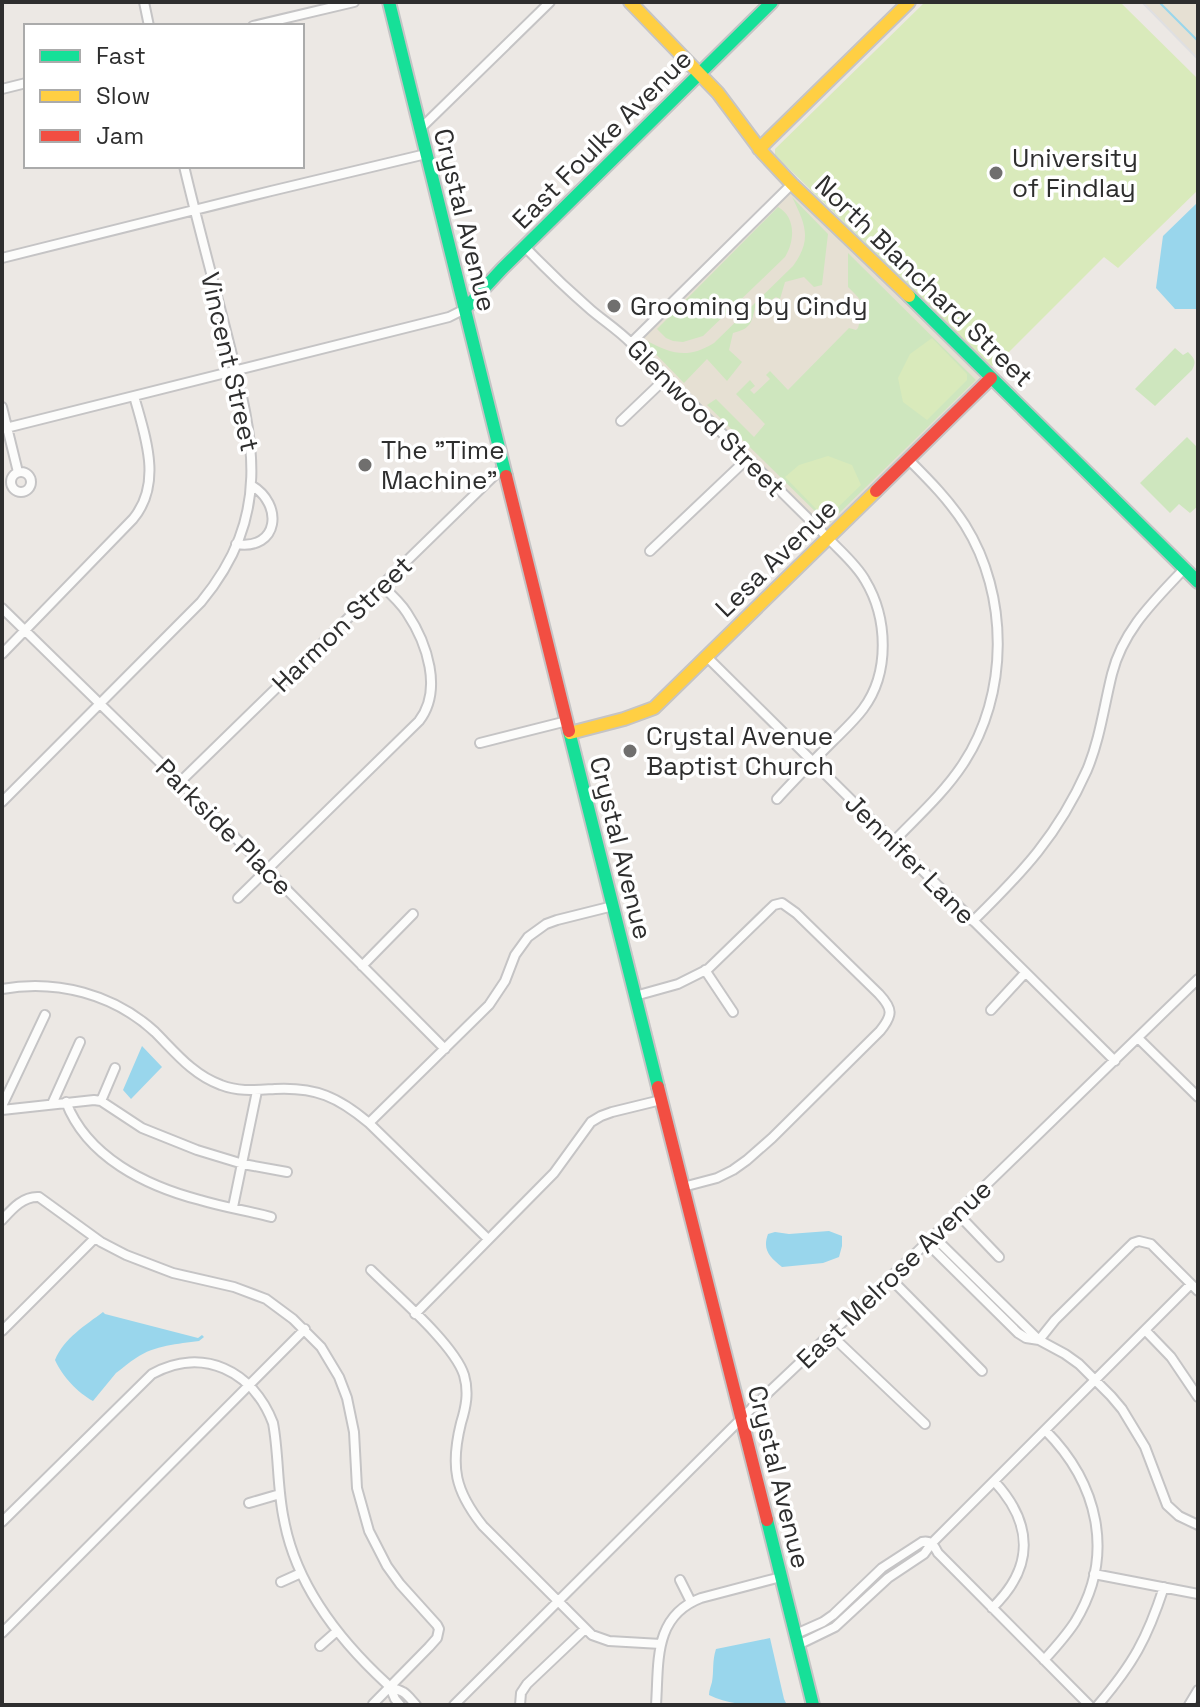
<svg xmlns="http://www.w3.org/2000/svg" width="1200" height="1707" font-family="'Space Grotesk',sans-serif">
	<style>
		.education { fill: #e6e0d3 }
		.green { fill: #cee6be }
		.pitch { fill: #d9eabb }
		.water { fill: #99d6ec }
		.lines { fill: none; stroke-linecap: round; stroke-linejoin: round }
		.stream { stroke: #99d6ec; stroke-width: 2 }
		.street-casing { stroke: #c5c4c5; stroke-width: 12 }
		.fast-casing { stroke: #c5c4c5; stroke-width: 16 }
		.slow-casing { stroke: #c5c4c5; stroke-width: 16 }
		.jam-casing { stroke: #c5c4c5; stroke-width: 16 }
		.street { stroke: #fcfcfb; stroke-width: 8 }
		.fast { stroke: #16e098; stroke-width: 12 }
		.slow { stroke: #ffcf43; stroke-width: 12 }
		.jam { stroke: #f24e42; stroke-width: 12 }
		.rail { stroke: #dfdfe1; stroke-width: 2 }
		.poi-dot { fill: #706f6e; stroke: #fff; stroke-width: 3 }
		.labels { text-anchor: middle; stroke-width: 7; stroke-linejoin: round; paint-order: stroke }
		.street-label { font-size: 26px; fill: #2e2e2e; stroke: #fff }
		.poi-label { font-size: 26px; fill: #2e2e2e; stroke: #fff; text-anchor: start }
	</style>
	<rect width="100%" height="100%" fill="#ece8e4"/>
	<path class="education" d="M1143 2H1198V58Z
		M792 184 991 378 828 538 631 343Z"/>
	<path class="green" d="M792 197 828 234 822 285 814 287 804 277 785 282 780 299 776 297 773 299 756 304C751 322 753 328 733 333L729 350 742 362 727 381 707 359 684 383 645 343 647 341C672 354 688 359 714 343L793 266C812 240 806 225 792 197Z
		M778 207C796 217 795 241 785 257L703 336 683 342 673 341 666 338 657 329Z
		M848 253 976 380 828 524 707 405 716 399 754 437 765 424 736 394 750 380 755 386 750 390 754 394 770 379 766 375 770 371 788 390 849 328 856 330 858 328C865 303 867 306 848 287Z
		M1175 348 1183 355 1188 352C1194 358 1197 361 1192 370L1155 406 1135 389Z
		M1187 437 1198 448V506L1190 513 1179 504 1170 513 1140 483Z"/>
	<path class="pitch" d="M925 2H1120L1198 79V190L1118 268 1104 257 997 364 991 366 775 155V149Z
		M932 338 967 374V380L927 420 903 402 898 378 910 354Z
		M828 456 852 465 861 485 829 516H823L785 477 799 465Z"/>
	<path class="water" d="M1198 202V309H1175L1156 288 1163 236Z
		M142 1046 162 1067 131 1099 123 1090Z
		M829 1231 842 1236V1246L839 1257 823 1263 782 1267C770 1257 762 1250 768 1234L775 1232 789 1234Z
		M103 1312 105 1314 198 1338 202 1335 204 1337 199 1341C178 1344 155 1345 136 1358 129 1362 122 1369 116 1373L93 1401C78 1393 62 1376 55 1360 64 1338 86 1325 103 1312Z
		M770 1638 784 1699 787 1705C759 1705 734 1707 709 1695 709 1690 711 1686 712 1682 714 1671 712 1661 716 1649Z"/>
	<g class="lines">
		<path class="stream" d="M1159 2 1198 41"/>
		<defs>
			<path id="street" d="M144 2 149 26
				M253 26 354 2
				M2 89 26 83
				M420 129 550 2
				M525 247C546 269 568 290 591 310 604 321 618 330 631 343L828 538C841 552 856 564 865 580 888 618 890 673 863 709 854 721 843 731 833 741 814 760 795 779 777 799
				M2 258 271 191 426 154
				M631 343 792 184
				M2 407 18 472
				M621 421 666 378
				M2 429 449 317 465 309
				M11 482a10 10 0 1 1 20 0a10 10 0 1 1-20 0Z
				M236 544C279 551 284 504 251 485
				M650 551 747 459
				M2 608 180 782 445 1049
				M2 654 133 519C163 483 145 436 134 396
				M707 657 1115 1061
				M480 743 567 721
				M180 782 504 466
				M2 802 201 602C276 511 252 434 226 331 212 276 197 221 184 166
				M893 842C917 817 944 793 963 764 1009 695 1009 595 965 525 949 500 929 480 909 460
				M238 898 419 721C443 690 427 643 407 613 400 602 391 594 381 585
				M973 921C1023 872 1058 835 1087 770 1100 739 1104 706 1112 674 1123 630 1154 601 1184 569
				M362 966 413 914
				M705 970 733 1012
				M2 989C56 979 114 994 155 1032 175 1052 193 1075 221 1085 239 1092 256 1090 275 1089 316 1087 338 1097 369 1123L488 1239
				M635 996 678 984 708 969 774 905 782 903 796 913 879 994C893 1009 893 1015 880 1031L772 1138 747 1160 733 1170 717 1178 683 1187
				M991 1010 1025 973
				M1138 1038 1198 1097
				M101 1101 115 1068
				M66 1102C87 1157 146 1186 200 1200 223 1207 248 1211 271 1217
				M52 1104 80 1042
				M2 1106 45 1015
				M2 1110 94 1100 101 1101 142 1128 197 1150 243 1164 287 1172
				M369 1123 489 1005 505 981 515 955 528 937 546 924 557 920 613 906
				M233 1207 257 1091
				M957 1213 999 1257
				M2 1220C12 1209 23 1196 39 1197L101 1242 126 1255 173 1273 234 1287 266 1299 293 1319 321 1347 339 1377 347 1398 354 1432 357 1488 369 1531 387 1566 400 1584 437 1625 439 1629 437 1638 429 1647 373 1704
				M933 1236 1039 1340 1065 1354 1079 1364 1111 1396 1122 1409 1145 1447 1167 1505 1179 1516 1198 1525
				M927 1243 1018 1333 1026 1338 1039 1340
				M371 1270C396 1295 454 1344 464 1375 469 1392 466 1407 461 1423 450 1467 455 1491 483 1526L592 1635 609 1641 661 1644
				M890 1278 982 1371
				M415 1314 554 1173 591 1122 601 1116 612 1112 661 1100
				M1145 1330 1171 1357 1198 1397
				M2 1331 95 1238
				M831 1335 925 1424
				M1039 1340 1055 1320 1133 1243 1139 1241 1151 1244 1198 1291
				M249 1503 280 1494
				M2 1522 152 1374C203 1346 253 1371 273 1423 279 1455 277 1488 284 1520 296 1585 339 1640 387 1684 392 1688 397 1689 403 1692 408 1695 412 1701 416 1705
				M1094 1574 1198 1594
				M680 1580 691 1602
				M281 1582 301 1573
				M992 1608C1035 1567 1033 1523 994 1481
				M2 1633 305 1329
				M796 1634 823 1622 833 1615 882 1568 922 1542C932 1540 934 1546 938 1553L1089 1705
				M798 1645 835 1627 888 1578 924 1554 932 1543 1191 1284
				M320 1646 337 1631
				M1044 1660C1055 1648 1066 1636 1075 1622 1116 1555 1098 1483 1045 1430
				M390 1687 395 1699 400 1705
				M454 1705 753 1407 917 1252 1198 979
				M520 1705 521 1693 527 1684 585 1629
				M656 1705C659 1662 653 1616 701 1598L781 1577
				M1098 1705C1133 1664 1147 1639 1164 1587
				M1189 1705 1198 1690"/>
			<path id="fast" d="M389 2 506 476
				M909 296 1198 582
				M465 309 502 269 772 2
				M569 731 658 1087
				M767 1520 813 1705"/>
			<path id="slow" d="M630 2 718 93 762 152 792 184 909 296
				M759 149 909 2
				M570 733 624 719 654 708 876 491"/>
			<path id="jam" d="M506 476 569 731
				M876 491 991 378
				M658 1087 767 1520"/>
		</defs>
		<use href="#street" class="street-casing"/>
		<use href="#fast" class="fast-casing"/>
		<use href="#slow" class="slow-casing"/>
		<use href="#jam" class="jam-casing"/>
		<use href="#street" class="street"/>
		<use href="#fast" class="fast"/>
		<use href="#slow" class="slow"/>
		<use href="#jam" class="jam"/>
		<path class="rail" d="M1142 2 1198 59"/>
	</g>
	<g class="poi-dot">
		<circle cx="996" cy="173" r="8"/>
		<circle cx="614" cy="306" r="8"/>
		<circle cx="365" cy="465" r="8"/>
		<circle cx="630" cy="751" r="8"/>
	</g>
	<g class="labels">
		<g class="street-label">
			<text transform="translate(602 139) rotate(-45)" y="9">East Foulke Avenue</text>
			<text transform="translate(465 220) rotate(76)" y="9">Crystal Avenue</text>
			<text transform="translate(924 281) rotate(44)" y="9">North Blanchard Street</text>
			<text transform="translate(230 362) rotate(77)" y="9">Vincent Street</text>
			<text transform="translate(706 418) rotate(45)" y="9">Glenwood Street</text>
			<text transform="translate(776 558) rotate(-44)" y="9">Lesa Avenue</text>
			<text transform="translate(342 624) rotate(-44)" y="9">Harmon Street</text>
			<text transform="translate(224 827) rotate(45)" y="9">Parkside Place</text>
			<text transform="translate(621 848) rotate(76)" y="9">Crystal Avenue</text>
			<text transform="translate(910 859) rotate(45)" y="9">Jennifer Lane</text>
			<text transform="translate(894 1274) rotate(-44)" y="9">East Melrose Avenue</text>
			<text transform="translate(779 1477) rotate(76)" y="9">Crystal Avenue</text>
		</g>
		<g class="poi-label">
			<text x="1012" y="167">University<tspan x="1012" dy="30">of Findlay</tspan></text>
			<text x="630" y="315">Grooming by Cindy</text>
			<text x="381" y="459">The "Time<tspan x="381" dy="30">Machine"</tspan></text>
			<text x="646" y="745">Crystal Avenue<tspan x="646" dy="30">Baptist Church</tspan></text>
		</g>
	</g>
	<rect width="1200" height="1707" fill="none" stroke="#2e2e2e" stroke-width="8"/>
	<rect x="24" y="24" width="280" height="144" fill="#ffffff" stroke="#ababab" stroke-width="2"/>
	<rect x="40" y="50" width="40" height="12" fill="#16e098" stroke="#ababab" stroke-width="2"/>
	<text x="96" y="64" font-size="24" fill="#2e2e2e">Fast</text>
	<rect x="40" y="90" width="40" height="12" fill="#ffcf43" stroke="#ababab" stroke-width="2"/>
	<text x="96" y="104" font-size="24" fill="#2e2e2e">Slow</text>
	<rect x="40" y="130" width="40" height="12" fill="#f24e42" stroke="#ababab" stroke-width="2"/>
	<text x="96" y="144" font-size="24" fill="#2e2e2e">Jam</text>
</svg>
